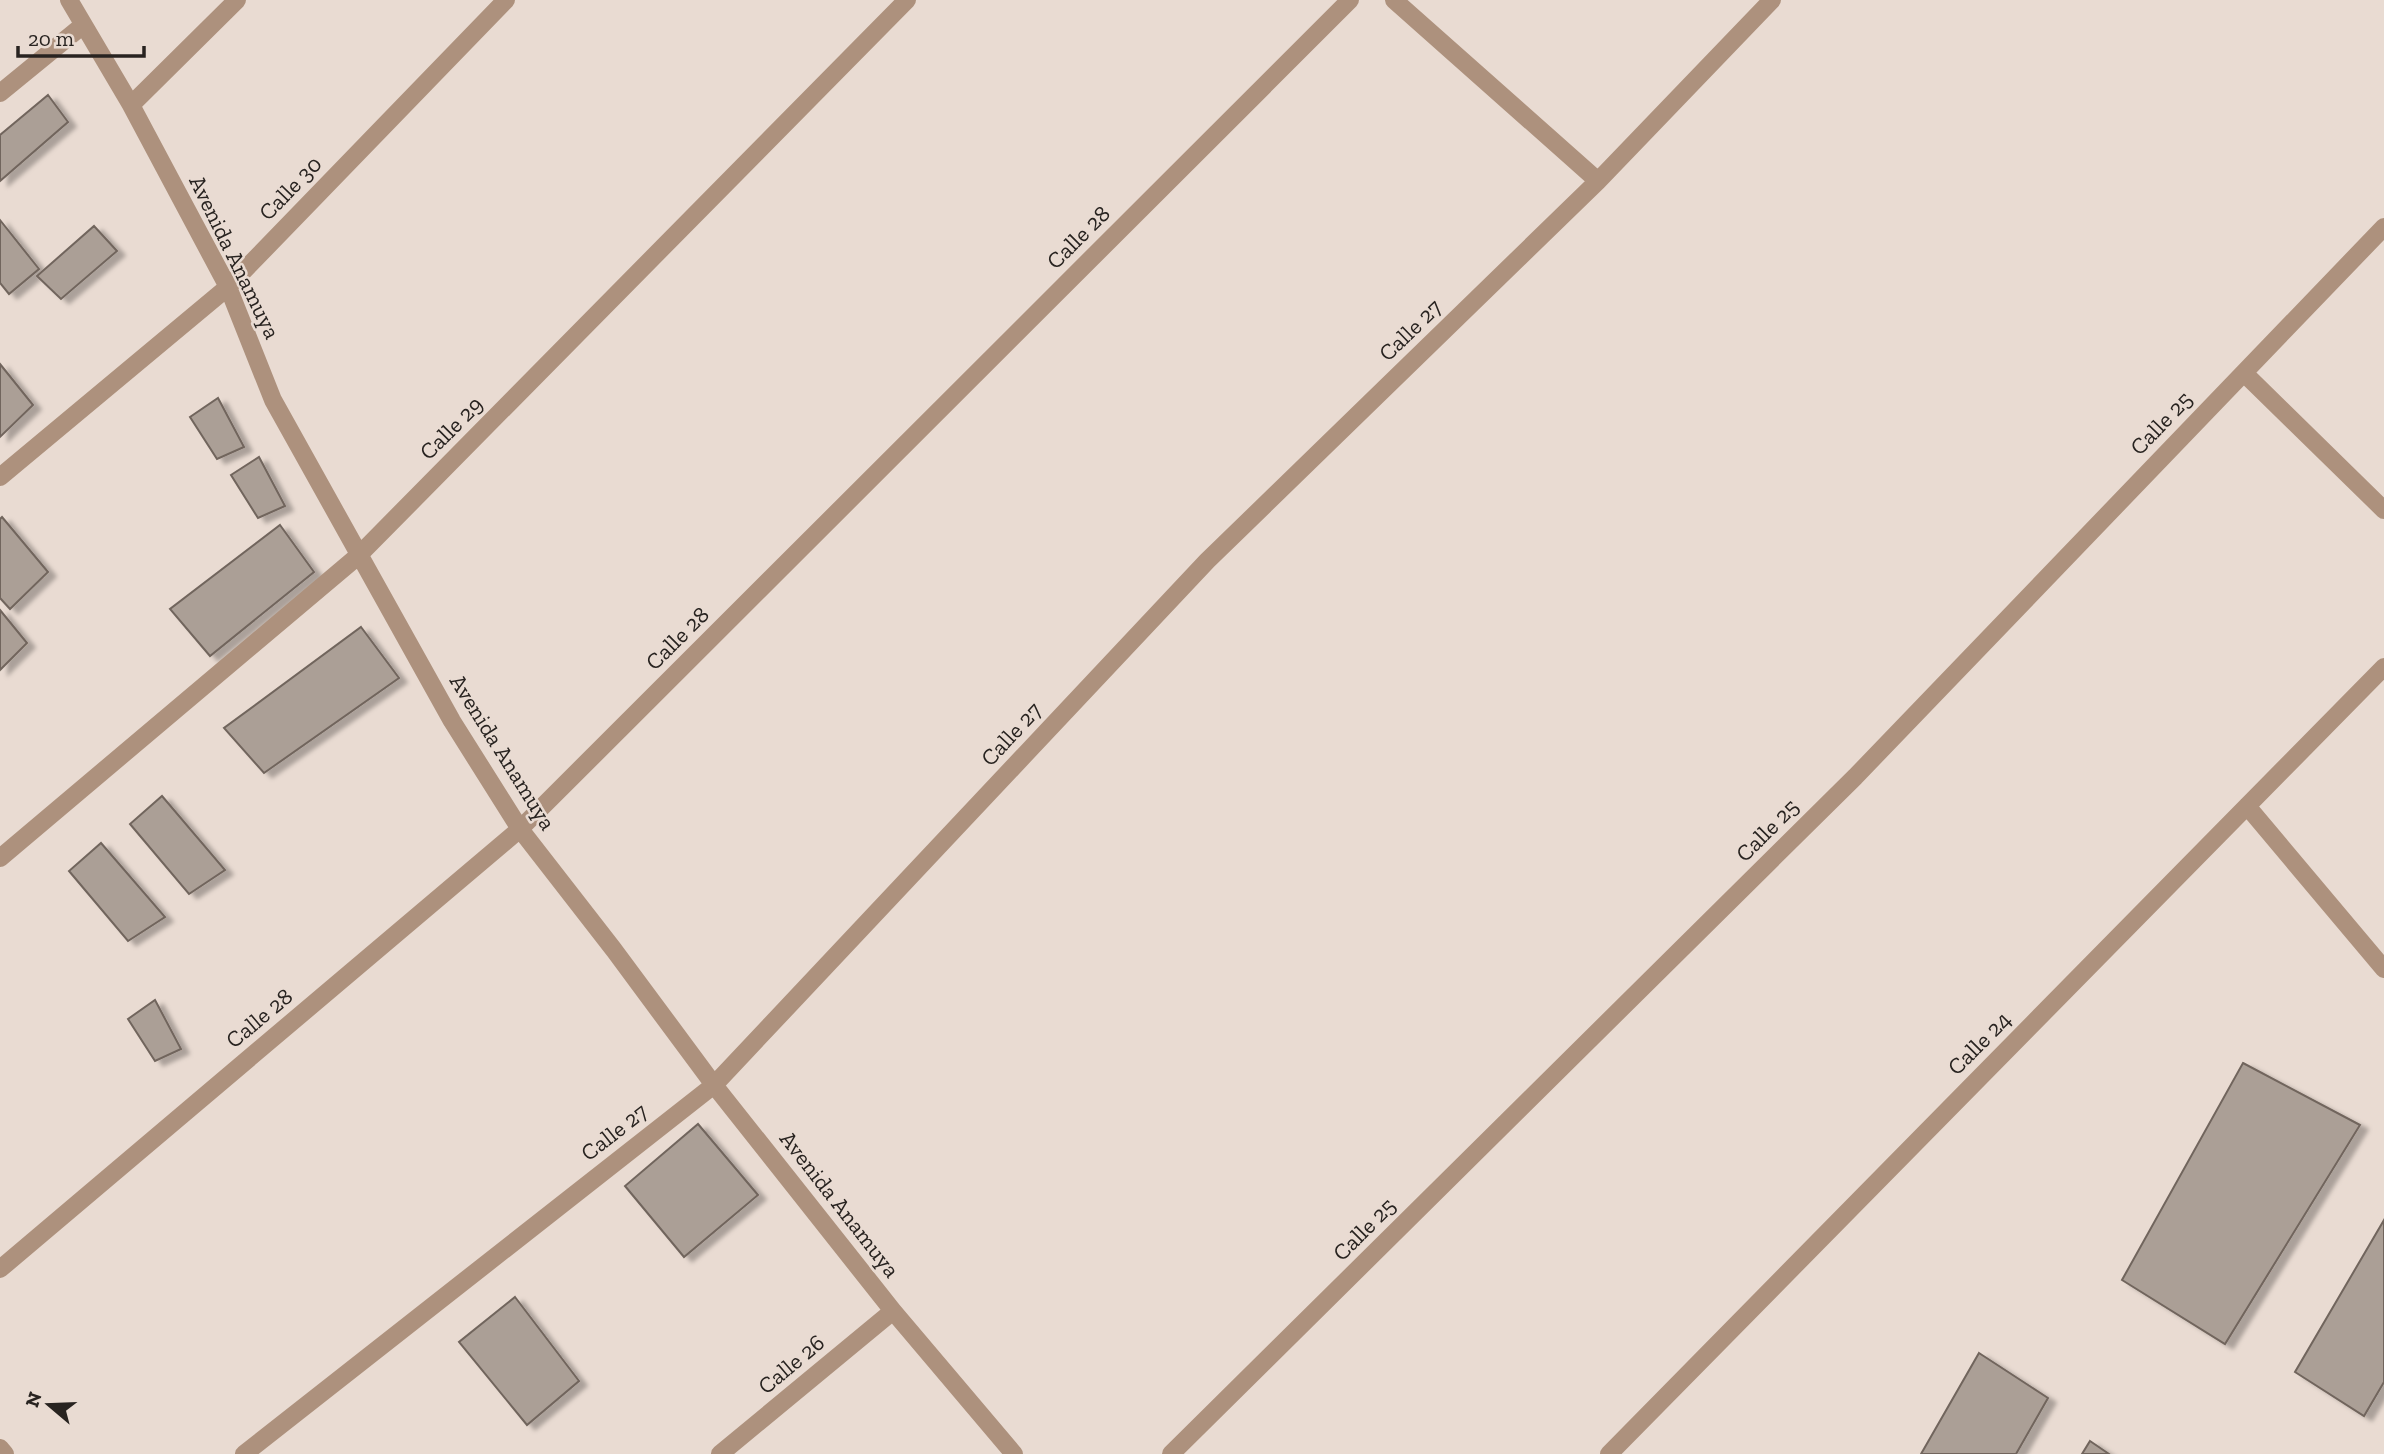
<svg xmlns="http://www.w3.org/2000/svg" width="2384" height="1454" font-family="'Zilla Slab',serif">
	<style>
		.building { fill: #ab9f96; stroke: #71655d; stroke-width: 2; filter: url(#shadow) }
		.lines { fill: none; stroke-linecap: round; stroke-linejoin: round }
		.minor { stroke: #ad917d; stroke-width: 18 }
		.labels { text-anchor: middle; stroke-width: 5; stroke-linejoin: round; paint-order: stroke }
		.street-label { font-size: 23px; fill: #282320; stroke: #e9dbd2 }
	</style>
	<defs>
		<filter id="shadow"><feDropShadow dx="8" dy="4.5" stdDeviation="2" flood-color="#0004"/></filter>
	</defs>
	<rect width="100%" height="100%" fill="#e9dbd2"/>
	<path class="building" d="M48 95 68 122 0 181V135Z
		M0 220 39 269 9 294 0 283Z
		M94 226 117 251 61 299 37 276Z
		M0 364 33 405 0 437Z
		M218 398 244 447 217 459 190 417Z
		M259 457 285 506 258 518 231 475Z
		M2 517 48 572 10 609 0 598V519Z
		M280 525 314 572 210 656 170 609Z
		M0 610 27 643 0 670Z
		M361 627 399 678 264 773 224 728Z
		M162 796 225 870 189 894 130 824Z
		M101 843 165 917 128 941 69 871Z
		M155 1000 181 1049 155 1061 128 1019Z
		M2243 1063 2360 1125 2225 1344 2122 1280Z
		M698 1124 758 1195 684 1257 625 1186Z
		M2384 1220V1382L2364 1416 2295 1372Z
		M515 1297 579 1381 527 1425 459 1342Z
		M1979 1353 2048 1398 2016 1454H1921Z
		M2090 1441 2109 1454H2082Z"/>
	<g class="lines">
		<path class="minor" d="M69 0 131 105 228 287 273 400 452 721 520 829 614 950 714 1085 893 1311 1014 1454
			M1394 0 1598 181
			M0 93 82 26
			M131 105 237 0
			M2244 373 2384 510
			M0 477 228 287 506 0
			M2247 806 2384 969
			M0 858 358 556 907 0
			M0 1269 520 829 1350 0
			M0 1448 5 1454
			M244 1454 714 1085 1207 561 1598 181 1772 0
			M720 1454 893 1311
			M1171 1454 1855 777 2384 227
			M1609 1454 2384 667"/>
	</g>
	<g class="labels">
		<g class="street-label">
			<text transform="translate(290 188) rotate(-46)" y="8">Calle 30</text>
			<text transform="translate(1078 237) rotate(-45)" y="8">Calle 28</text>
			<text transform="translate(235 257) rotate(64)" y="8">Avenida Anamuya</text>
			<text transform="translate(1410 330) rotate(-44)" y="8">Calle 27</text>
			<text transform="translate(2161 423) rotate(-46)" y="8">Calle 25</text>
			<text transform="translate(451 428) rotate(-45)" y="8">Calle 29</text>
			<text transform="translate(677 638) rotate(-45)" y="8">Calle 28</text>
			<text transform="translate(1011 734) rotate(-47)" y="8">Calle 27</text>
			<text transform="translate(503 752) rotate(58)" y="8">Avenida Anamuya</text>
			<text transform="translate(1767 830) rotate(-45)" y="8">Calle 25</text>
			<text transform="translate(259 1018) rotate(-40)" y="8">Calle 28</text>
			<text transform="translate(1979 1043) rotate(-45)" y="8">Calle 24</text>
			<text transform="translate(614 1132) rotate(-38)" y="8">Calle 27</text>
			<text transform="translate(840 1204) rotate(52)" y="8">Avenida Anamuya</text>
			<text transform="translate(1364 1229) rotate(-45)" y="8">Calle 25</text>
			<text transform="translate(791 1364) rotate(-40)" y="8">Calle 26</text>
		</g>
	</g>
	<g transform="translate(49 1405) rotate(289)" stroke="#e9dbd2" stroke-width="5" paint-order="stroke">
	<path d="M0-5L12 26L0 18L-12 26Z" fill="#282320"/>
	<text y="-10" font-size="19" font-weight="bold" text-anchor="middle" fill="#282320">N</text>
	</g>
	<path d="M18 46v10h126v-10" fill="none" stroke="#282320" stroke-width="3.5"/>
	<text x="28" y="46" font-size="21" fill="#282320" stroke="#e9dbd2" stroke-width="5" paint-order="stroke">20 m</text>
</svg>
